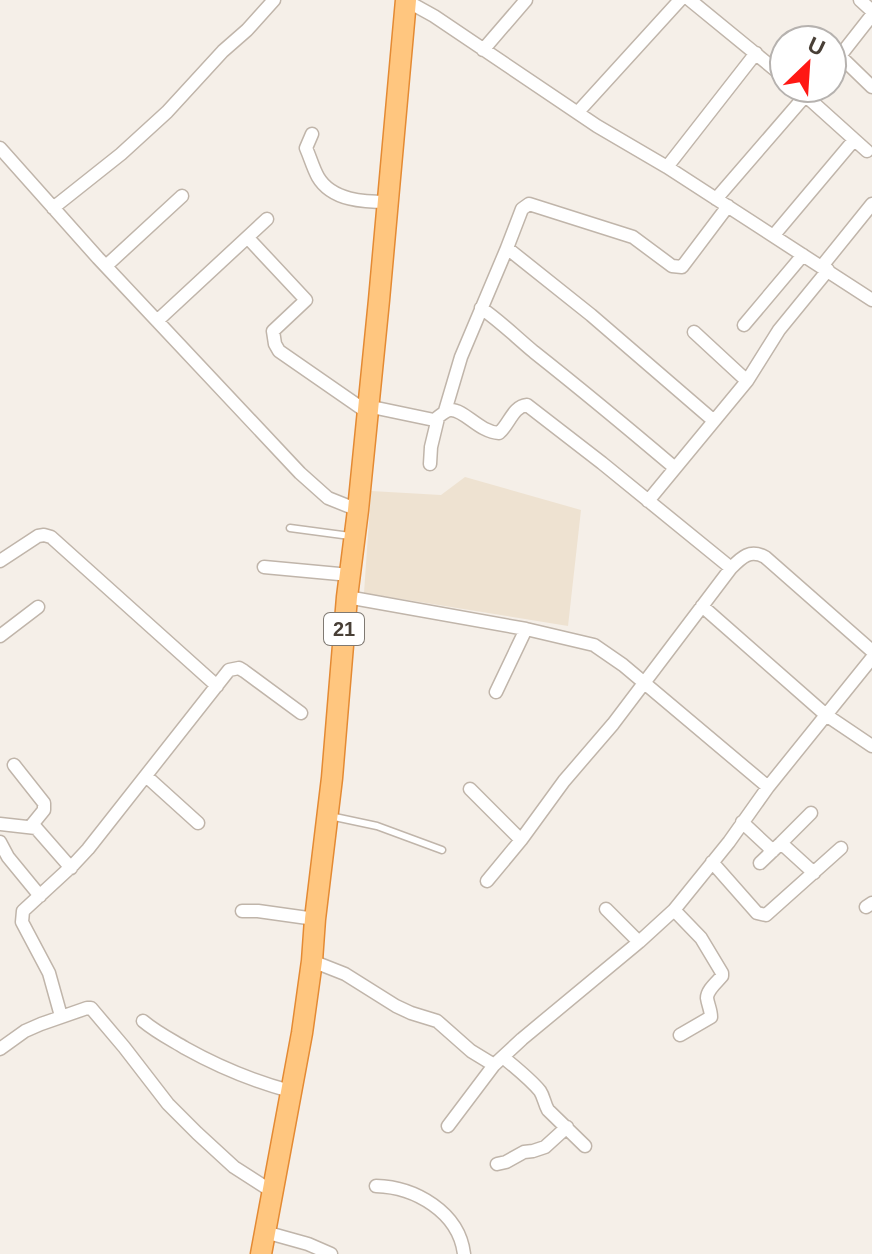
<svg xmlns="http://www.w3.org/2000/svg" width="872" height="1254" font-family="Arial,sans-serif">
	<style>
		.education { fill: #eee2d1 }
		.lines { fill: none; stroke-linecap: round; stroke-linejoin: round }
		.service-casing { stroke: #c0b5aa; stroke-width: 9 }
		.minor-casing { stroke: #c0b5aa; stroke-width: 15 }
		.trunk-casing { stroke: #e48a33; stroke-width: 23 }
		.service { stroke: #fff; stroke-width: 6 }
		.minor { stroke: #fff; stroke-width: 12 }
		.trunk { stroke: #ffc67f; stroke-width: 20 }
		.labels { text-anchor: middle; stroke-width: 6; stroke-linejoin: round; paint-order: stroke }
		.shield { fill: #fff; stroke: #7f7972; stroke-width: 2 }
		.shield-label { font-size: 20px; font-weight: bold; fill: #483f36 }
	</style>
	<rect width="100%" height="100%" fill="#f5efe8"/>
	<path class="education" d="M465 477 581 510 568 626 364 593 371 491 441 495Z"/>
	<g class="lines">
		<defs>
			<path id="service" d="M290 528 350 536
				M330 816 377 826 442 850"/>
			<path id="minor" d="M405 0 434 16 597 126 667 167 872 300
				M690 0 784 77
				M860 0 872 11
				M483 50 526 0
				M840 56 872 87
				M832 66 872 15
				M797 88 867 151
				M578 112 680 0
				M312 134 306 148C310 157 313 168 318 177 332 201 365 202 388 202
				M0 148 98 258 300 473 328 498 358 510
				M667 167 756 53
				M716 199 812 88
				M53 208 121 154 167 112 223 51 247 30 274 0
				M774 235 854 140
				M248 238 306 300 273 331 275 344 279 351 367 412
				M507 248 522 209 529 204 633 237 672 266 682 267 728 206
				M106 266 182 196
				M822 266 872 204
				M481 308C500 321 516 337 534 352 582 390 629 429 675 468
				M157 321 267 219
				M744 325 803 255
				M694 332 747 381
				M367 406 434 420C439 417 445 410 451 410 465 410 479 432 499 433 509 425 513 406 527 405L602 463 731 568
				M445 411 461 357 507 248 591 315 714 421
				M430 464 431 447 438 418
				M648 501 747 381 779 330 828 270
				M0 561 38 536 44 535 51 537 217 686
				M264 567 350 575
				M347 597 526 629 594 645 623 665 768 787
				M702 606 826 715 872 746
				M0 636 38 607
				M496 692 526 629
				M14 765 44 803V810L31 826
				M146 776 198 823
				M470 789 521 840
				M742 822 773 851
				M0 824 36 828 71 868
				M0 842 8 857 40 896
				M781 843 811 813
				M712 862 757 913 766 915 841 848
				M760 863 781 843 814 873
				M487 881 521 840 564 781 613 724 731 568C742 557 750 549 765 557L872 651
				M866 907 872 903
				M606 909 639 942
				M674 910 701 938 722 973V976C717 982 707 990 707 998 708 1005 711 1010 711 1017L680 1035
				M242 911H258L315 919
				M312 961 345 974 396 1006 411 1013 437 1021 471 1051 494 1065 522 1039 639 942 674 910 729 842 768 787 872 658
				M61 1016 49 973 22 922 23 911 74 864 88 849 229 670 239 668 244 671 301 713
				M143 1021C156 1032 170 1039 185 1048 219 1067 253 1081 290 1091
				M0 1049 25 1031 41 1024 87 1008H91L124 1047 168 1104 197 1133 234 1167 273 1192
				M504 1058C516 1068 530 1079 540 1091 544 1097 544 1103 548 1110L585 1146
				M448 1126 494 1065
				M497 1164 506 1162 524 1152 533 1151 545 1147 567 1127
				M376 1186C415 1187 459 1212 464 1254
				M265 1232 308 1244 331 1254"/>
			<path id="trunk" d="M261 1254 302 1033 312 961 315 919 332 778 347 597 358 510 379 300 406 0"/>
		</defs>
		<use href="#service" class="service-casing"/>
		<use href="#minor" class="minor-casing"/>
		<use href="#trunk" class="trunk-casing"/>
		<use href="#service" class="service"/>
		<use href="#minor" class="minor"/>
		<use href="#trunk" class="trunk"/>
	</g>
	<g class="labels">
		<rect class="shield" x="324" y="613" width="40" height="32" rx="6"/>
		<g class="shield-label">
			<text x="344" y="636">21</text>
		</g>
	</g>
	<g transform="translate(808 64) rotate(25)"><circle r="38" fill="#ffffff" stroke="#b6b2af" stroke-width="2"/>
	<path d="M0-6L14 30L0 20L-14 30Z" fill="#ff1814"/>
	<text y="-12" font-size="22" font-weight="bold" text-anchor="middle" fill="#483f36">U</text>
	</g>
</svg>
